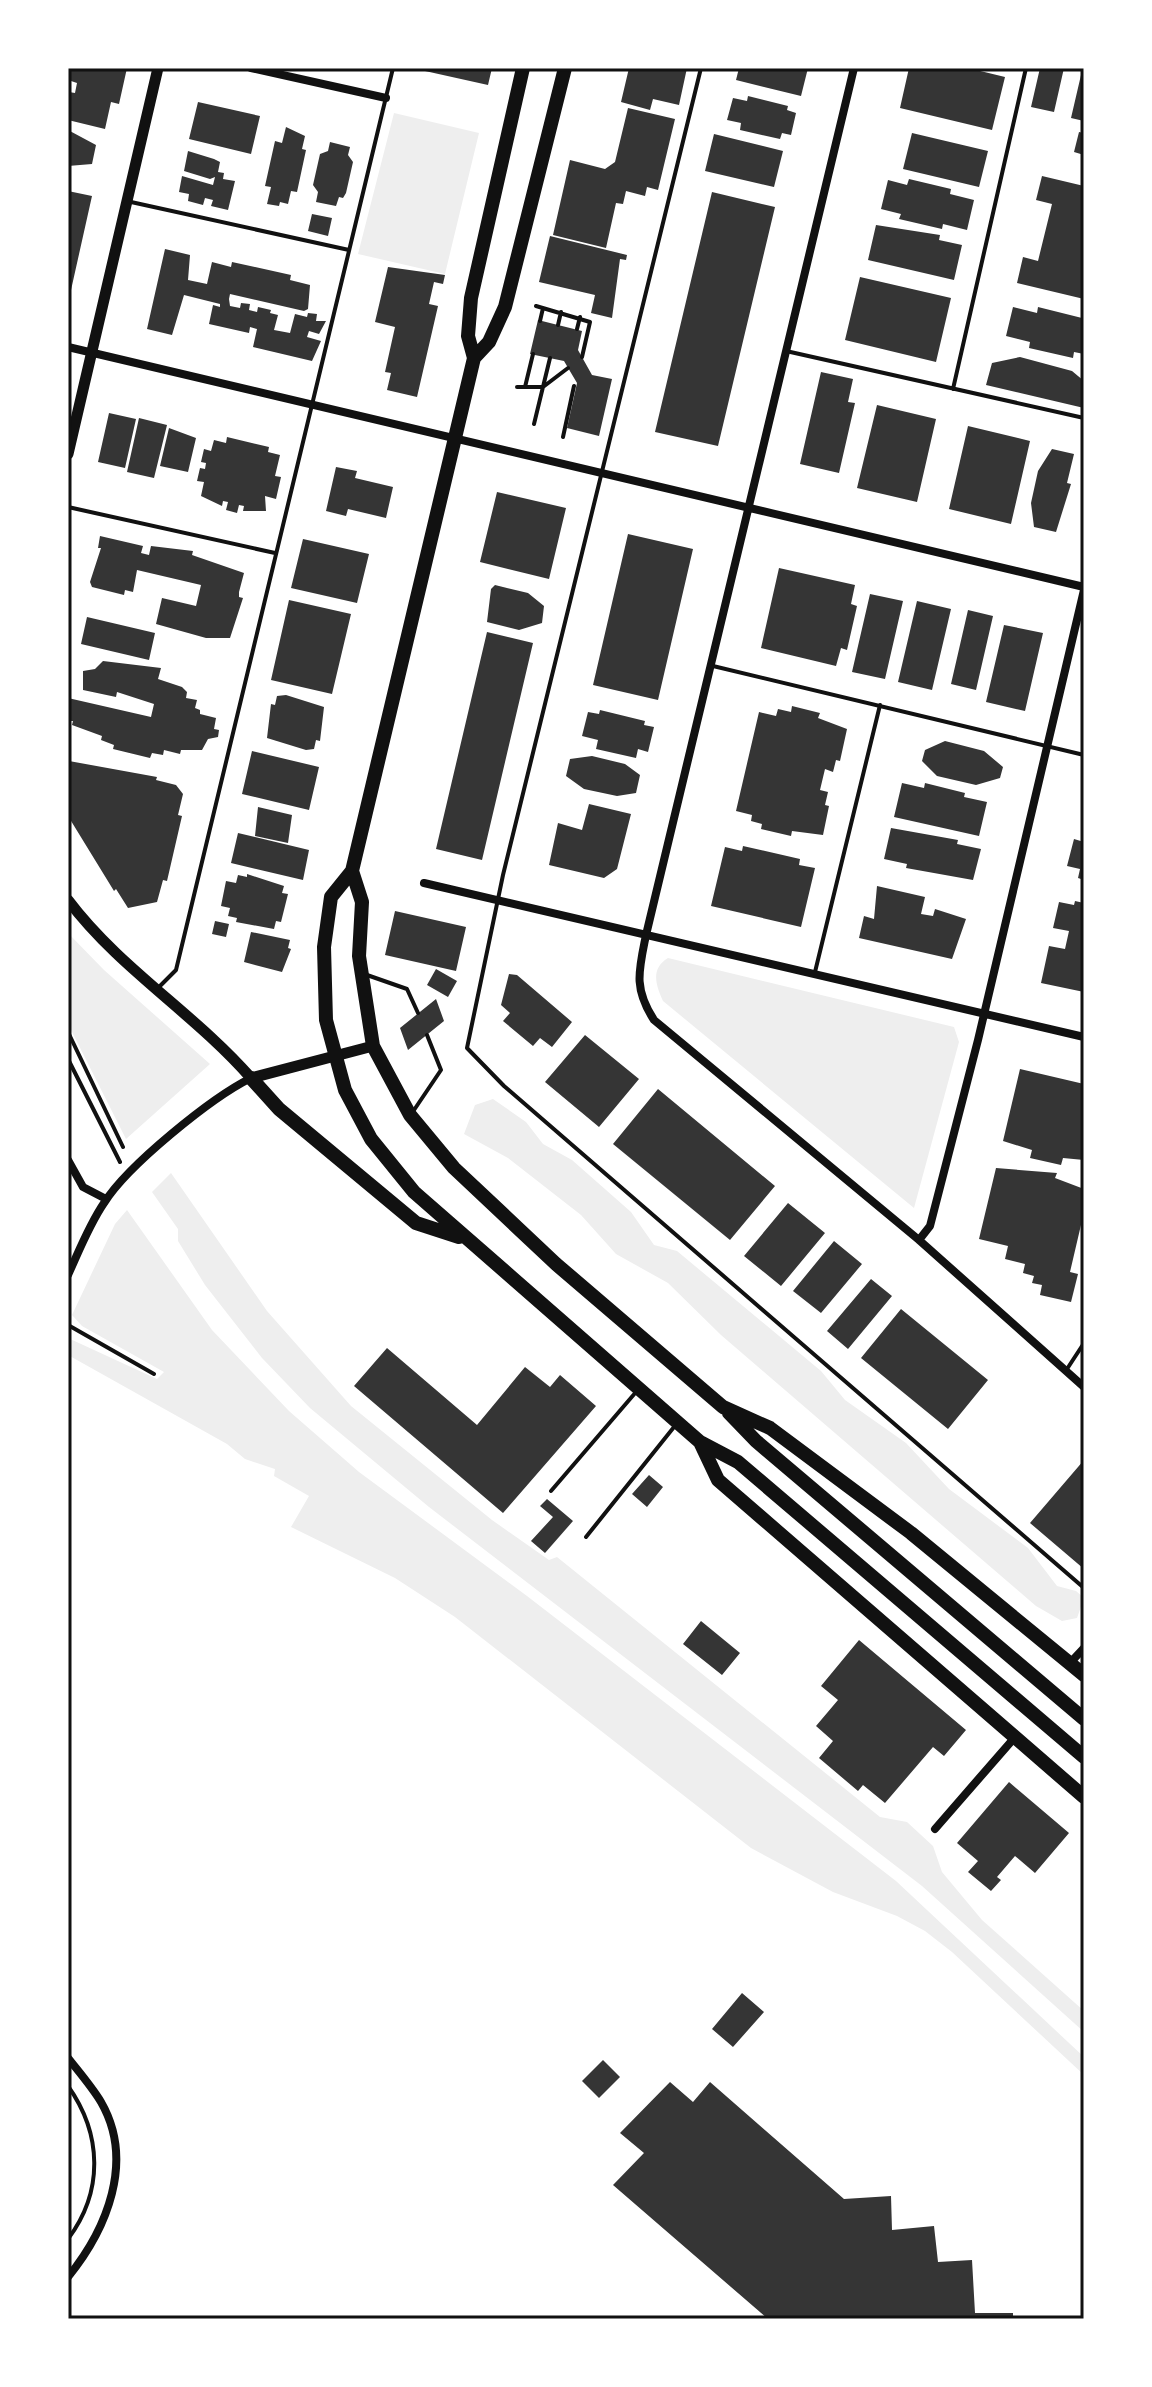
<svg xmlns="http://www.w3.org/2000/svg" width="1152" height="2387" font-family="'Roboto Serif',serif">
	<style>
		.green { fill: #eee }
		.building { fill: #353535 }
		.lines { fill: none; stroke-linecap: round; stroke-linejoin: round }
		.path { stroke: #111; stroke-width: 4 }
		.service { stroke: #111; stroke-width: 4 }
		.minor { stroke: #111; stroke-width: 8 }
		.tertiary { stroke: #111; stroke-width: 11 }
		.primary { stroke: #111; stroke-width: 14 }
		.neatline { fill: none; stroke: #111; stroke-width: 3 }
	</style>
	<rect width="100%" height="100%" fill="#fff"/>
	<path class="green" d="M394 113 479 133 445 274 358 254Z
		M68 933 104 970 210 1064 126 1139 68 1024Z
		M668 958 954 1027 959 1042 914 1208 663 1001C656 985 650 969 668 958Z
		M493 1099 526 1122 543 1144 572 1160 631 1212 654 1245 677 1251 821 1371 845 1400 906 1443 949 1489 1028 1548 1057 1586 1076 1591 1084 1598 1077 1618 1062 1621 1036 1606 721 1335 668 1283 616 1254 581 1215 508 1158 464 1134 475 1105Z
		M171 1173 267 1311 351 1406 492 1520 549 1560 557 1557 880 1817 907 1822 933 1846 942 1872 982 1920 1084 2011V2032L922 1886 429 1507 310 1408 262 1358 205 1285 178 1241V1229L152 1192Z
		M127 1210 212 1330 289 1411 359 1472 527 1596 896 1881 1084 2057V2075L952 1952 925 1931 897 1916 833 1892 751 1848 455 1617 395 1578 291 1527 309 1496 274 1476 275 1469 245 1459 227 1444 68 1355V1338L157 1379 164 1372 82 1326 72 1315 115 1224Z"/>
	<path class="building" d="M68 68H127L119 104 111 102 105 129 68 120 69 92 75 93 77 83 68 80Z
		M425 68H492L488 85 425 71Z
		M629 68H687L679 105 653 99 650 110 621 102Z
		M739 68H808L801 96 736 80Z
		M909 68H968L1005 77 992 130 900 108Z
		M1040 68H1064L1054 112 1031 107Z
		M1081 75 1084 76V121L1071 118Z
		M748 96 788 106 787 110 796 113 791 135 782 133 780 139 740 130 741 123 727 120 733 98 747 101Z
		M198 102 260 116 251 154 189 139Z
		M628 108 675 119 658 190 647 187 645 196 626 191 623 204 616 203 606 248 553 235 570 160 605 169 615 162Z
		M286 127 305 136 302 149 306 150 297 192 291 191 288 204 280 202 279 206 267 204 271 187 265 186 275 141 282 143Z
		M68 130 96 145 92 164 68 166Z
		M1079 132 1084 133V155L1074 152Z
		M912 133 988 151 979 187 903 169Z
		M714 134 783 151 774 187 705 171Z
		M330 142 350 147 348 155 353 162 346 193 343 198 339 197 336 206 316 202 318 192 313 185 320 154 328 151Z
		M188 151 214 159 220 162 218 172 224 173 223 179 235 181 228 210 211 206 213 200 205 198 203 205 188 201 189 194 179 192 182 176 213 185 215 177 210 179 184 171Z
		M1042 176 1084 186V299L1017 283 1023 257 1038 261 1052 204 1036 200Z
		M909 179 951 189 950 194 974 200 967 230 943 224 942 229 899 219 901 214 881 209 888 180 907 185Z
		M68 191 92 196 69 299 68 298Z
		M712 192 775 207 718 446 655 432Z
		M312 214 332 218 328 236 308 231Z
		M876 225 940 235 939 240 962 245 954 280 868 260Z
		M550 236 627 255 626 260 620 259 612 318 591 313 595 295 539 282Z
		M165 249 190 255 188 280 207 284 212 262 231 267 232 262 291 275 290 280 310 285 308 309 304 311 230 294 229 299 230 306 240 308 241 303 250 304 249 310 257 312 258 307 271 310 270 313 278 315 274 330 290 333 295 314 307 317 308 313 317 314 316 321H326L319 334 309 331 307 337 321 341 312 361 253 347 257 329 250 327 249 333 209 324 213 305 220 307V304L184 295 172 335 147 329Z
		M388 267 445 275 443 284 434 282 429 304 438 306 417 397 387 390 391 373 385 372 395 327 375 322Z
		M860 277 951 298 936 362 845 340Z
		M1013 307 1037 313 1038 307 1082 318 1084 354 1074 352 1073 358 1029 348 1030 342 1006 336Z
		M538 320 582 331 578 350 592 375 612 379 599 436 567 428 577 383 564 361 530 354Z
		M1020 357 1072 371 1084 381V408L986 385 992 363Z
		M821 372 853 379 848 402 855 403 839 473 800 464Z
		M877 405 936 419 917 502 857 488Z
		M109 413 136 419 125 468 98 462Z
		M139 418 167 425 154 478 127 472Z
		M968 426 1030 441 1011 524 949 509Z
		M169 428 196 438 188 472 160 466Z
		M227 437 269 447 268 452 280 455 275 476 281 477 276 499 265 496 266 511H243L244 506 239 505 237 513 226 510 228 502 223 501 222 506 201 496 204 482 197 481 200 468 205 469 206 463 201 462 204 449 211 451 214 440 226 443Z
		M1052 449 1074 454 1067 483 1071 484 1056 532 1034 527 1031 503 1038 471Z
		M336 467 357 471 355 478 393 487 386 518 348 509 346 516 326 511Z
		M497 492 566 508 549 579 480 562Z
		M628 534 693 549 658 700 593 685Z
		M100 536 143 546 141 553 149 555 151 546 193 551 192 555 244 573 239 592V597L243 598 230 638H206L156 624 162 598 196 606 201 585 137 570 133 592 125 590 124 595 92 587 90 582 101 548H98Z
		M303 539 369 554 357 603 291 588Z
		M779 568 855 585 851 604 857 606 847 650 841 648 836 666 761 648Z
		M495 585 528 593 544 606 542 623 519 630 487 622 491 589Z
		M870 594 903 601 885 679 852 672Z
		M289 600 351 614 332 694 271 680Z
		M917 601 951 609 932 690 898 682Z
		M968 610 993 616 976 690 951 684Z
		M87 617 155 633 149 660 81 644Z
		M1004 625 1043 633 1025 711 986 702Z
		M487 632 533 643 482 860 436 849Z
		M103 661 161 668 158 679 182 687 187 692 186 698 197 700 195 708 200 710V714L216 718 214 729 219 730 218 737 208 739 202 750H181L180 754 164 750 163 755 152 753 150 758 113 749 114 745 101 740 102 736 72 725 73 721H68V698L151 717 154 704 117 692 116 697 83 690V671L95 669Z
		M286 695 324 707 320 741 316 740 314 749 306 750 267 738 271 704 275 705 277 696Z
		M792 706 820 713 818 718 847 729 840 761 836 760 833 772 825 769 820 790 828 792 825 805 829 806 823 835 792 831 791 836 761 829 762 824 751 821 752 815 736 811 759 712 776 716 778 709 791 712Z
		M600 710 645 721 644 725 654 727 648 752 638 749 636 758 596 749 598 740 582 736 588 712 599 714Z
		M945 741 984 751 1003 767 1000 778 976 785 937 776 922 761 925 750Z
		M252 751 319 767 309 810 242 794Z
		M592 756 625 764 640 775 636 793 617 796 584 789 566 776 570 759Z
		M69 761 157 777 156 780 176 785 183 794 178 815 182 816 167 881 163 880 157 902 128 908 116 889 114 891 68 816Z
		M902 783 924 788 925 783 965 793 964 797 987 802 979 836 894 817Z
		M589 804 631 814 617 869 604 878 549 865 558 823 582 830Z
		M258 807 292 815 288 843 255 836Z
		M891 828 958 840 957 844 981 849 973 880 906 868 907 864 884 859Z
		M238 833 309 850 303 880 231 863Z
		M1074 839 1084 842V880L1078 878 1080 869 1067 866Z
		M743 846 800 859 799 865 815 868 801 927 711 906 725 847 742 851Z
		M247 874 284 886 282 893 288 894 281 922 276 921 274 929 236 922 237 918 228 916 230 908 221 906 226 881 236 883 238 875 247 877Z
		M877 886 925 897 921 914 933 916 935 909 966 919 952 959 859 938 864 916 874 919Z
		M1075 901 1084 903V992L1041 983 1049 946 1065 949 1069 931 1053 928 1059 902 1074 905Z
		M395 911 466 927 456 971 385 955Z
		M215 921 229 924 226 937 212 934Z
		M251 932 290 940 288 948 291 949 282 972 244 962Z
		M436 969 457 981 448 997 427 985Z
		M509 974 517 975 572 1022 552 1047 540 1038 533 1046 503 1021 510 1013 501 1005Z
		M436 999 444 1021 408 1050 400 1028Z
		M585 1035 639 1079 599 1127 545 1082Z
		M1020 1069 1084 1084V1160L1063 1158 1061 1165 1030 1158 1032 1150 1003 1141Z
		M658 1089 775 1186 730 1240 613 1144Z
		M996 1168 1057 1173 1055 1178 1084 1189V1212L1070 1272 1078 1274 1071 1302 1040 1295 1042 1285 1032 1283 1034 1276 1023 1273 1025 1264 1005 1259 1008 1246 979 1239Z
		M788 1203 825 1233 781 1286 744 1256Z
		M834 1241 862 1264 821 1313 793 1291Z
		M871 1279 892 1296 848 1349 827 1331Z
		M901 1309 988 1380 948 1429 861 1358Z
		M387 1348 477 1425 525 1367 550 1387 560 1375 596 1406 503 1513 354 1386Z
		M1084 1460V1569L1030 1523Z
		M649 1475 663 1487 647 1507 632 1494Z
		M547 1499 573 1521 545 1553 531 1541 553 1517 540 1506Z
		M701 1621 740 1653 722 1675 683 1644Z
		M859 1640 966 1730 944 1756 933 1747 885 1803 863 1785 858 1791 819 1758 833 1741 816 1726 838 1700 821 1686Z
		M1009 1782 1069 1833 1035 1873 1015 1856 997 1877 1001 1880 991 1891 968 1872 978 1861 957 1843Z
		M742 1993 764 2012 733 2047 712 2029Z
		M603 2060 620 2077 599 2098 582 2081Z
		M670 2082 693 2102 710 2082 844 2199 891 2196 892 2230 934 2226 938 2262 972 2260 975 2313H1013V2319H768L613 2185 644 2153 620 2133Z"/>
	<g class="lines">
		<path class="path" d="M563 437 574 386
			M68 1032 123 1147
			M68 1059 120 1162
			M68 2086C102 2134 104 2191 68 2239"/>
		<path class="service" d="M701 68 503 875 467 1048 504 1086 1084 1588
			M131 202 349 250
			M536 306 590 322 582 357
			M540 321 543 308
			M558 325 561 312
			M577 329 580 317
			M786 351 1084 418
			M517 387H543L568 368
			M525 387 533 354
			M953 389 1026 68
			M534 424 550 358
			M68 507 275 553
			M713 666 1084 755
			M815 972 880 705
			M367 975 407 989 418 1013
			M159 987 176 970 393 68
			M412 1113 441 1070 427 1035
			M68 1325 154 1374
			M1067 1369 1084 1343
			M551 1491 636 1392
			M586 1537 674 1427"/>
		<path class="minor" d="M251 68 386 98
			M854 68 646 935C639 970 633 988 654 1020L919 1240 1084 1387
			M68 347 1084 587
			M424 883 1084 1037
			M68 1160 83 1187 106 1199
			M919 1240 930 1226 978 1040 1084 590
			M68 1275C79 1251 89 1225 104 1203 128 1165 211 1098 251 1078
			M1070 1663 1084 1648
			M935 1829 1015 1737
			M68 2058C79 2072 92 2087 101 2102 135 2161 107 2229 68 2277"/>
		<path class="tertiary" d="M68 454 158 68
			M68 900C120 969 194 1013 251 1078L373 1046"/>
		<path class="primary" d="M565 68 505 307 489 342 474 358 352 871 331 897 324 947 326 1020 345 1090 371 1139 414 1192 700 1442 718 1480 1084 1797
			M474 358 468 336 471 298 523 68
			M352 871 362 902 359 956 373 1046 410 1115 454 1168 556 1264 723 1407 770 1428 911 1533 1084 1675
			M251 1078 279 1109 416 1223 459 1237
			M729 1413 756 1441 1084 1719
			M700 1442 738 1462 1084 1757"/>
	</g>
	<rect width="1152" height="2387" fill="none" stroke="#ffffff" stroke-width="140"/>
	<rect x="70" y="70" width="1012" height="2247" class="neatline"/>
</svg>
